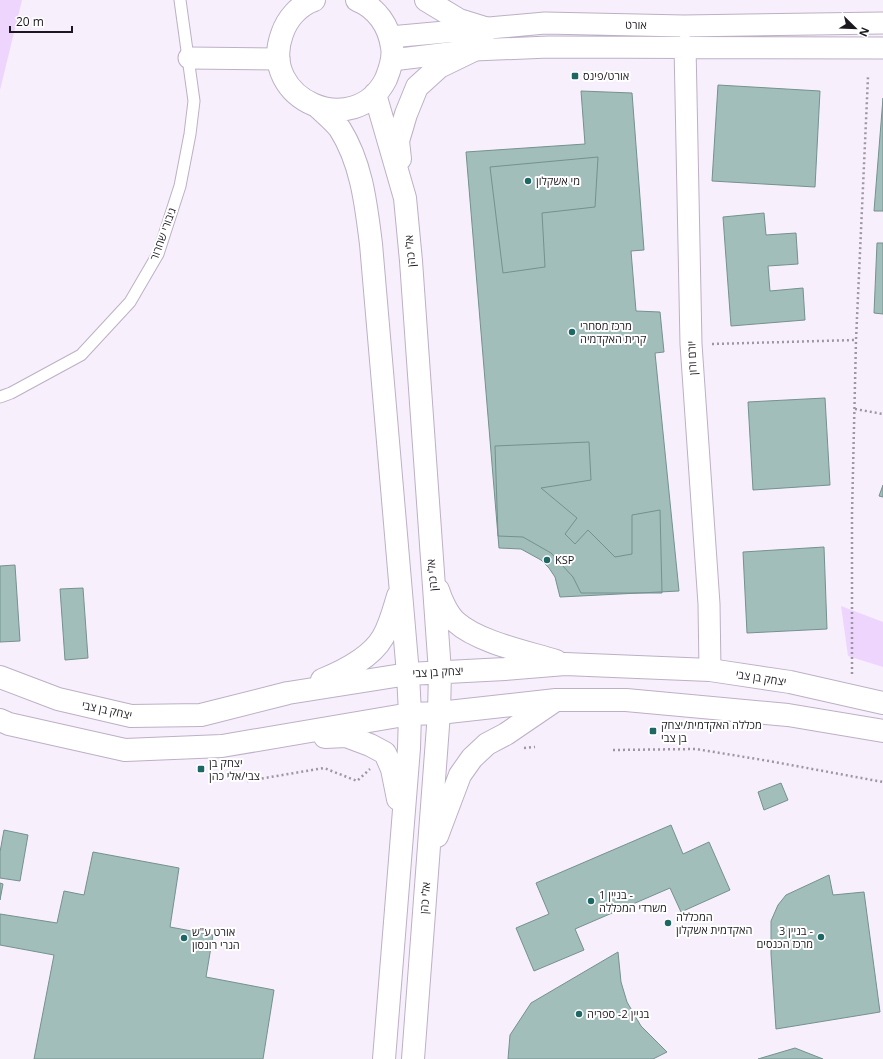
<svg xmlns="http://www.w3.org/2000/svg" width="883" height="1059" font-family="'Open Sans','Noto Sans Hebrew',sans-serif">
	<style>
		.green { fill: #eed5fd }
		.building { fill: #a1bebb; stroke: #75918e }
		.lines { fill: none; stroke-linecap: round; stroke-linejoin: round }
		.lane-casing { stroke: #bdb0c5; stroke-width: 13 }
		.street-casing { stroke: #bdb0c5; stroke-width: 23 }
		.secondary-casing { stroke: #bdb0c5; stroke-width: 24 }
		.path { stroke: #9e97a2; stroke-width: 2.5; stroke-dasharray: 2 3; stroke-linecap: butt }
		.lane { stroke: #fff; stroke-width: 11 }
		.street { stroke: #fff; stroke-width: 21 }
		.secondary { stroke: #fff; stroke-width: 22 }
		.poi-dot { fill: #1d6864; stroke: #fff; stroke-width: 1.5 }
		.labels { text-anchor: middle; stroke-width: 4; stroke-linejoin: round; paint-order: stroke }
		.street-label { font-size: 11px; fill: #1c181f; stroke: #fff }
		.poi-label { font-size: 11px; fill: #1c181f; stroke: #fff; text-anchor: start }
	</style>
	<rect width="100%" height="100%" fill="#f7effc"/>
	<path class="green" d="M0 0H22L0 90Z
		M841 606 883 622V667L848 656Z"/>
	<path class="building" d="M718 85 820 91 815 187 712 181Z
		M581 91 632 93 644 250 631 251 636 311 660 312 664 352 655 353 679 591 560 597 555 577 549 568 541 560 521 549 499 548 466 152 585 144Z
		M883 98V211H874Z
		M598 157 595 207 542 213 545 267 503 273 490 167Z
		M764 213 766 235 796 233 798 264 768 266 770 291 803 288 805 320 731 326 723 217Z
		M877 243H883V314L874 313Z
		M825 398 830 485 753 490 748 402Z
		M589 442 591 480 541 488 577 518 565 534 575 544 588 530 615 557 632 554V515L660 510 662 593H581L573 577 551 553 523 537 498 536 495 446Z
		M883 485V497L879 496Z
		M824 547 827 629 747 633 743 552Z
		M15 565 20 641 0 642V566Z
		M83 588 88 658 65 660 60 589Z
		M781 783 788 800 764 810 758 792Z
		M671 825 683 854 709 842 730 890 681 912 670 888 575 929 584 950 534 971 516 928 549 914 536 883Z
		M4 830 28 835 20 881 0 878V852Z
		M93 852 179 868 170 927 213 935 206 977 274 990 263 1059H34L54 955 0 945V914L57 923 64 891 84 895Z
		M829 875 833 895 864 892 880 1012 776 1029 771 954V921L778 905 786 895Z
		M0 883 3 884 0 900Z
		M618 952 621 982 627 1002 641 1026 667 1052 653 1059H508L510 1035 531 1003Z
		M795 1048 823 1059H758Z"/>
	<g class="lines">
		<defs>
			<path id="lane" d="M0 397 11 393 81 355 130 302 158 254 180 186 190 134 194 101 180 0"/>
			<path id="street" d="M390 37 545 23 684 26 883 23
				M685 46 691 344 709 604 710 670
				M189 58 279 59
				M392 60 474 50 549 47 883 48"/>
			<path id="secondary" d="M314 0C299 5 287 19 282 34 258 100 355 141 386 79 390 69 394 57 392 47 389 26 377 8 357 0
				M426 0 459 20 488 29
				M375 94 405 198 411 261 440 672 439 713 413 1059
				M318 107C325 114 334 121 340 129 362 164 366 205 371 244L408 674 410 714 409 748 384 1059
				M400 159 398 141 406 114 417 87 439 67 474 50
				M438 590C441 600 448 615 456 622 478 642 527 652 556 661
				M0 677 58 699 131 716 201 715 288 693 408 674 505 669 565 664 710 670 790 682 883 703
				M322 680C344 671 371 658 383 637 390 625 394 609 398 596
				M0 720 9 724 125 750 222 746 410 714 439 713 556 700H626L788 715 883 731
				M325 737 346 736 370 745 385 753 392 769 398 799
				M437 836 460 775 472 758 487 744 506 734 553 702"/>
		</defs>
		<use href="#lane" class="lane-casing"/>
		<use href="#street" class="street-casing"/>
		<use href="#secondary" class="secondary-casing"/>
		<path class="path" d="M712 344 856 340
			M855 409 883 414
			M852 674V514L856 340 868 77
			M524 748 535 747
			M613 750 696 749 769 761 883 782
			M247 781 324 768 357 781 370 769"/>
		<use href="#lane" class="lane"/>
		<use href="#street" class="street"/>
		<use href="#secondary" class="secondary"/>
	</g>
	<g class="poi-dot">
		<rect x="571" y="72" width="8" height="8" rx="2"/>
		<circle cx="528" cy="181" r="4"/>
		<circle cx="572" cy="332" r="4"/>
		<circle cx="547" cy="560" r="4"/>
		<rect x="649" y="727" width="8" height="8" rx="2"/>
		<rect x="197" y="765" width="8" height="8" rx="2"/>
		<circle cx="591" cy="901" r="4"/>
		<circle cx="668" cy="923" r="4"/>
		<circle cx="821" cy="937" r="4"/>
		<circle cx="184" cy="938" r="4"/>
		<circle cx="579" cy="1014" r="4"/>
	</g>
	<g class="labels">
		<g class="street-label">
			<text transform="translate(636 25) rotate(1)" y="4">אורט</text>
			<text transform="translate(163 234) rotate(-70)" y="4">גיבורי שחרור</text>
			<text transform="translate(410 251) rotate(-95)" y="4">אלי כהן</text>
			<text transform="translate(692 358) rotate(-93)" y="4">יורם ורון</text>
			<text transform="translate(432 575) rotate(-95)" y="4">אלי כהן</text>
			<text transform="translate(438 672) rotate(-3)" y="4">יצחק בן צבי</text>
			<text transform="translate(761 678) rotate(9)" y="4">יצחק בן צבי</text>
			<text transform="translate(107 710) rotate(12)" y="4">יצחק בן צבי</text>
			<text transform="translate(425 898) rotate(-86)" y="4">אלי כהן</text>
		</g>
		<g class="poi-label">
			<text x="583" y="80">אורט/פינס</text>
			<text x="536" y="185">מי אשקלון</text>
			<text x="580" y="330">מרכז מסחרי<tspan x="580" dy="13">קרית האקדמיה</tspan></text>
			<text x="555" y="564">KSP</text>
			<text x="661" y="729">מכללה האקדמית/יצחק<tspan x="661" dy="13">בן צבי</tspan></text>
			<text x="209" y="767">יצחק בן<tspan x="209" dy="13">צבי/אלי כהן</tspan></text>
			<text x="599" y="899">בניין 1 -<tspan x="599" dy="13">משרדי המכללה</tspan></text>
			<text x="676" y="921">המכללה<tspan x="676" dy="13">האקדמית אשקלון</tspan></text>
			<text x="813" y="935" text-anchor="end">בניין 3 -<tspan x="813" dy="13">מרכז הכנסים</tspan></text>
			<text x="192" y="936">אורט ע"ש<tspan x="192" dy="13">הנרי רונסון</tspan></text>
			<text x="587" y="1018">בניין 2- ספריה</text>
		</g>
	</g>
	<g transform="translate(855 28) rotate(113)" stroke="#ffffff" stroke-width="3" paint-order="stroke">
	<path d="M0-3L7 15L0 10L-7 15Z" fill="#1c181f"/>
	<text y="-6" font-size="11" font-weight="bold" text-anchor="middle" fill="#1c181f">N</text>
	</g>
	<path d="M10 26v6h62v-6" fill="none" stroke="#1c181f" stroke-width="2"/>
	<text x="16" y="26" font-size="12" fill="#1c181f" stroke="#ffffff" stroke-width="3" paint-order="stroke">20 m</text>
</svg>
